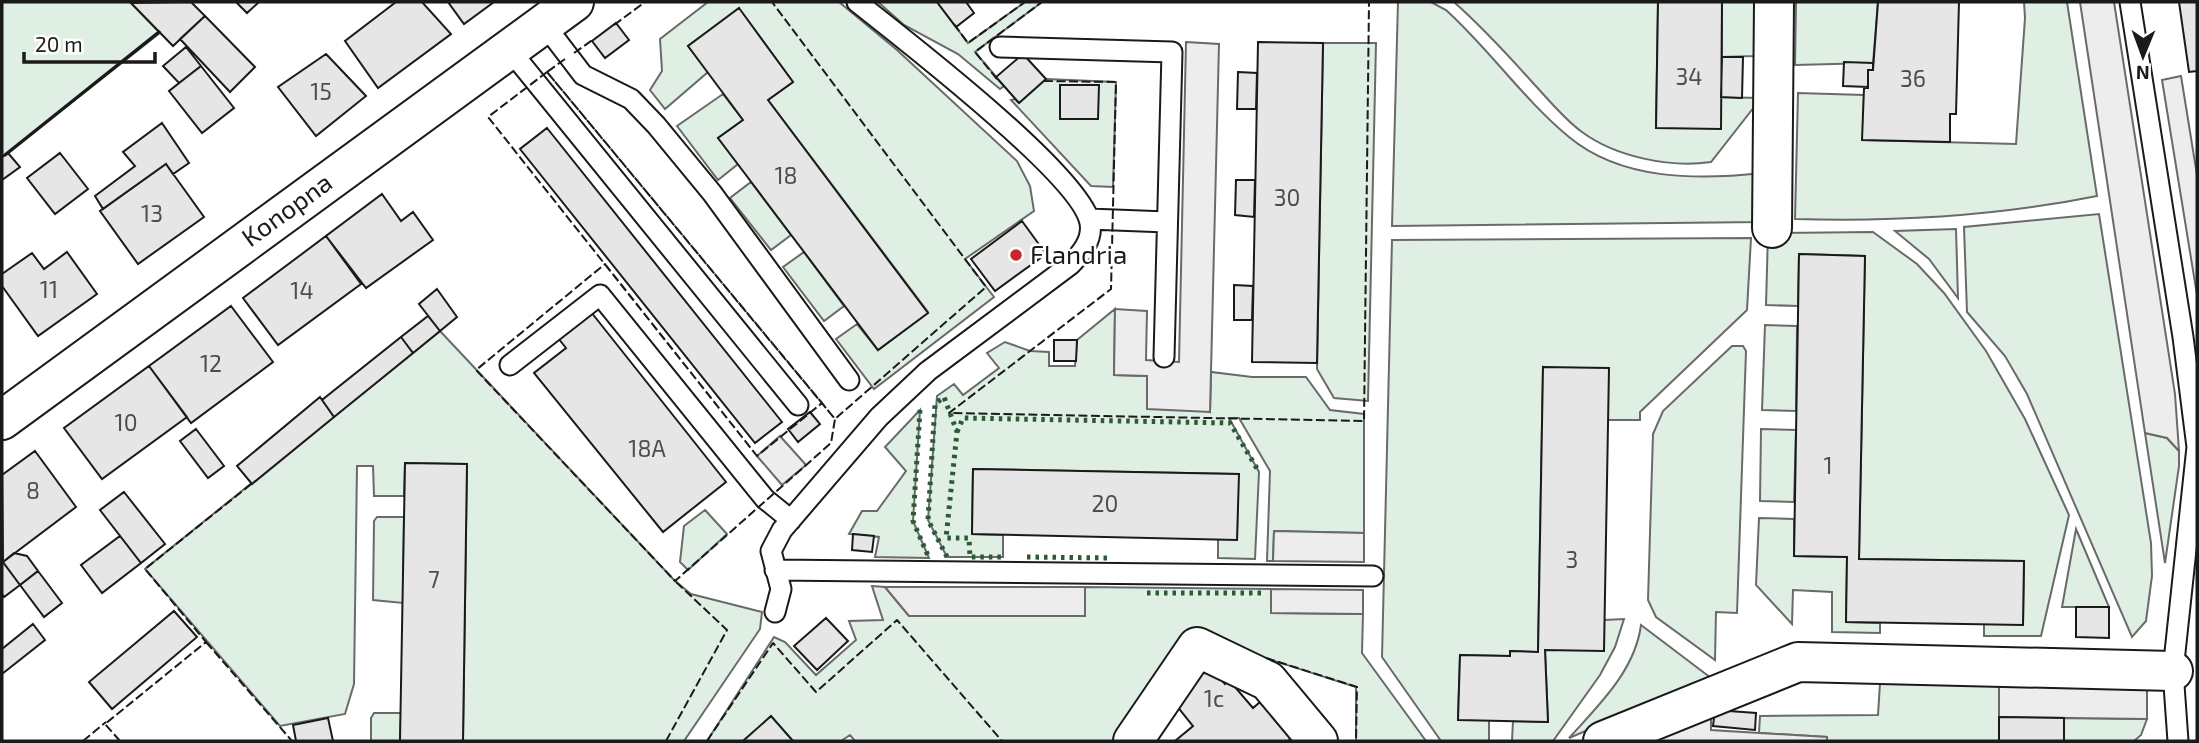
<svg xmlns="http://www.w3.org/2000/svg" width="2199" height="743" font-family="'Exo 2',sans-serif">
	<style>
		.green { fill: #e0efe3; stroke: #6a6a6a; stroke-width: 2 }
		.parking { fill: #ededed; stroke: #6a6a6a; stroke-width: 2 }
		.building { fill: #e6e6e6; stroke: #1a1a1a; stroke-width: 2 }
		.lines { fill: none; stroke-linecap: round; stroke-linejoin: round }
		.lane-casing { stroke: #1a1a1a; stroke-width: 23 }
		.street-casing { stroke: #1a1a1a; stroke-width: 42 }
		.lane { stroke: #fff; stroke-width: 19 }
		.street { stroke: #fff; stroke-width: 38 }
		.hedge { stroke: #2b5a34; stroke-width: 5; stroke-dasharray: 3.5 5; stroke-linecap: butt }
		.fence { stroke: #1a1a1a; stroke-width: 2; stroke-dasharray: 9 3.5; stroke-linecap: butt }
		.wall { stroke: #1a1a1a; stroke-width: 3.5 }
		.poi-dot { fill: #c62828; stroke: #fff; stroke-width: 2.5 }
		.labels { text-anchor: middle; stroke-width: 5; stroke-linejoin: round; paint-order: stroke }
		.number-label { font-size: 23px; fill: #4d4d4d }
		.street-label { font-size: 26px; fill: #1a1a1a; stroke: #fff }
		.poi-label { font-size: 26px; fill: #1a1a1a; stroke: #fff; text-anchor: start }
	</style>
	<rect width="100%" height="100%" fill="#fff"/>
	<path class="green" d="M2 2H130L160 33 2 157Z
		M708 2H839L897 50 1017 161 1030 186 1034 211 965 259 994 297 874 389 836 339 857 324 878 350 928 312 768 100 793 82 739 9 688 46 708 72 665 109 650 90 662 71 660 39Z
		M878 2H937L968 43 1025 2H1042L975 52 1004 86 1000 89 958 54 904 25Z
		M1398 2H1431L1446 10C1490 50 1524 100 1569 137 1622 181 1698 180 1763 173L1762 222 1392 226Z
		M1454 2H1658L1656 127 1721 97 1758 98V102L1711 162C1670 168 1616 157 1582 132 1564 119 1549 100 1533 83 1508 55 1482 27 1454 2Z
		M1722 2H1764L1755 56 1722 57Z
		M1796 2H1878L1873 63 1795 65Z
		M2024 2H2067L2097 196C1998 216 1896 222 1795 219L1798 93 1864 95 1863 140 2016 144 2025 18Z
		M1323 43H1376L1368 401 1334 398 1317 369Z
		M1046 79 1116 82 1113 187 1091 186 1011 100 1015 99 1019 103Z
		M723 94 743 120 718 138 738 164 718 180 677 126Z
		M751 182 791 235 771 250 730 198Z
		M2099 214 2151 543 2152 576 2146 621 2132 637 2027 394 2005 356 1967 312 1964 227Z
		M1956 229 1958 298 1929 259 1895 231Z
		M1873 232 1917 264 1944 293 1986 351 2025 419 2069 515 2041 636H1984V624H2023L2024 561 1859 559 1865 256 1799 254 1798 306 1766 305 1768 233Z
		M1751 238 1747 310 1640 412V420H1608L1543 367 1538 652 1511 651 1510 656 1460 655 1458 719 1489 720V741H1441L1382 657 1392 240Z
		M804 252 844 306 824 321 783 267Z
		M1115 309 1114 375 1147 376 1210 412 1211 372 1252 377H1306L1330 410 1364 414V533L1274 531 1273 561H1267L1270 471 1239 418H1229L1259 472 1255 559 1218 558V539H1237L1238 474 973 469 972 534 1003 535V557H947L928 520 937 396 954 384 963 395 999 368 987 353 1005 342 1030 351 1049 352V366H1075L1077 340Z
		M1765 325 1797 326 1796 411 1762 410Z
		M440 331 675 581 691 594 762 612 760 629 684 741H463L467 464 405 463 404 496H374L373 466H357L354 684 345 714 280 726 145 569Z
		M1732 346H1743L1746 351 1737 613 1716 612 1715 660 1656 617 1648 600 1653 434 1663 411Z
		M920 410 913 521 929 558 875 557 879 537 849 534 862 511H877L906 471 885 447Z
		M1761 429 1796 430 1794 502 1760 501Z
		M2145 433 2167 438 2179 451V466L2165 563Z
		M705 510 727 534 688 570 680 562 684 526Z
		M377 517H404L403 603 373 600 374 521Z
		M1759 518 1794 519V556L1847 557 1846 622 1880 623V633L1832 632V592L1793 590 1792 624 1756 585Z
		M2076 529 2109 607H2062Z
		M872 586 885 587 909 616H1085V587L1271 589V613L1363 614 1362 653 1426 741H1356V687L1190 634 1116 741H855L850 735 841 741H793L771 717 743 741H707L774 637 785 642 816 675 856 640 849 621 883 620Z
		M1624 619 1615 647 1600 675 1553 741H1512L1513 721 1548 722 1545 650 1604 620Z
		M1641 625 1711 678 1569 738C1598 706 1635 671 1641 625Z
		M1880 683 1999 684V741H1827V737L1759 733 1760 716 1878 715Z
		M374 713H401L400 741H371V718Z
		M2064 718 2147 719 2141 735 2134 741H2064Z"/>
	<path class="parking" d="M2080 2H2114L2175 394 2179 451 2167 438 2145 433Z
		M1186 42 1219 44 1210 412 1147 409V376L1114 375 1115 309 1147 311 1146 360 1179 362Z
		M2181 76 2197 175V295L2162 80Z
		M780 436 806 465 782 485 757 456Z
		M1274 531 1364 533V562L1273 561Z
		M885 587H1085V616H909Z
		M1271 589 1363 590V614L1271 613Z
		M1999 684 2147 685V719L1999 717Z
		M1711 712V730L1827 737V741H1637Z"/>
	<path class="building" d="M191 2 205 16 173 46 131 3Z
		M236 2H259L247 13Z
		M396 2H422L451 34 378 88 345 41Z
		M448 2H494L464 24Z
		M937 2H966L974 13 956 27Z
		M1658 2H1722L1721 129 1656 128Z
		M1878 2H1959L1956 114H1950V142L1862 140 1864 88H1868V70H1873Z
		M2179 2H2197V71L2189 72Z
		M739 8 793 82 768 100 928 313 878 350 718 138 743 120 688 46Z
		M205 16 255 67 230 92 180 39Z
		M616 23 629 40 605 58 592 41Z
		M1258 42 1323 43 1317 363 1252 362Z
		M186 47 201 66 179 83 163 66Z
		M326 54 366 96 316 136 278 87Z
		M1023 54 1046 79 1019 103 996 77Z
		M1722 57H1743L1742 98 1721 97Z
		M1844 62 1873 63V70H1868V87L1843 86Z
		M201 66 234 108 202 133 169 91Z
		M1238 72 1257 73 1256 109H1237Z
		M1060 85H1099L1098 119H1060Z
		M162 123 189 163 173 174 166 164 103 209 95 196 135 166 123 152Z
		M547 128 782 422 755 443 520 149Z
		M8 153 20 167 2 180V157Z
		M60 153 88 189 55 214 27 178Z
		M166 164 204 217 138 264 100 211Z
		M1236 180H1255L1254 217 1235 215Z
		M382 194 401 221 413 212 433 240 366 288 326 236Z
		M1022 221 1046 254 995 291 971 259Z
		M326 236 361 284 278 345 243 298Z
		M67 252 97 294 38 336 2 286V274L32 253 44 269Z
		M1799 254 1865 256 1859 559 2024 561 2023 625 1846 622 1847 557 1794 556Z
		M1234 285 1253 286 1252 320H1234Z
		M437 289 457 317 440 331 419 304Z
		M231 306 273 362 191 423 149 366Z
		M591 312 726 482 663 532 534 373 566 348 558 338Z
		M428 316 440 331 413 353 401 337Z
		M401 337 413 353 334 417 322 400Z
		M1054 340H1077L1076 361H1054Z
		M149 366 187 417 102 479 64 428Z
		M1543 367 1609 368 1604 651 1545 650 1548 722 1458 720 1460 655 1510 656V651L1538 652Z
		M320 397 334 417 252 484 237 466Z
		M810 412 820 424 798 442 788 429Z
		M196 429 224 466 208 478 180 441Z
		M35 451 76 507 3 562 2 475Z
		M405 463 467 464 463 741H400Z
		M973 469 1239 474 1237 540 972 534Z
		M124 492 165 544 141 563 100 510Z
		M853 534 874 536 872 552 852 550Z
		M120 536 141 563 102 593 81 565Z
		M14 553 27 556 38 571 20 585 3 562Z
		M2 561 20 585 4 597 2 594Z
		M38 571 62 603 44 617 20 585Z
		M2076 607H2109V638L2076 637Z
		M174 611 197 637 112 709 89 682Z
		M826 618 848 641 817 670 794 646Z
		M33 624 45 640 2 674V649Z
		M1204 660 1225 684 1229 680 1253 708 1260 702 1291 738 1288 741H1175L1193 726 1176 705Z
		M1715 710 1756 713 1755 730 1713 726Z
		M771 716 793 741H743Z
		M1999 717 2064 718V741H1999Z
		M328 718 333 741H296L293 725Z"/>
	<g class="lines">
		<defs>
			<path id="lane" d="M2130 2 2183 337 2197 447 2173 671 2178 741
				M544 24 583 75 631 99 656 125 712 193 849 380
				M1000 47 1172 52 1164 357
				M509 49 798 405
				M1089 219 1167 222
				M510 365 600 295 765 499 791 520
				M775 570 1373 576
				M775 612 781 589 771 551 782 530 879 417 928 371 1070 265C1081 254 1093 240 1090 223 1081 175 901 37 857 2"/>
			<path id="street" d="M1772 228 1774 2
				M2 420 574 2
				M1133 741 1197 647 1268 681 1318 741
				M1603 741 1798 662 2173 671"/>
		</defs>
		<use href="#lane" class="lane-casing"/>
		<use href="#street" class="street-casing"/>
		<use href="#lane" class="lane"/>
		<use href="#street" class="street"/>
		<path class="hedge" d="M920 410 913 521 929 558
			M957 432 963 418 1230 423 1259 472
			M947 557 928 520 935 404 944 397 957 432 946 538H969L970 557H1003
			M1027 557 1110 558
			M1147 593H1261"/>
		<path class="fence" d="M954 24 968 43 1025 2
			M614 25 645 2
			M574 53 594 39
			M565 59 547 72 835 419 986 287 772 2
			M547 72 822 403 757 456 488 117Z
			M997 79 975 52 1042 2
			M1044 81 1116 82 1111 289 949 413 1364 421 1369 2
			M605 264 757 456 822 403 835 419 831 443 675 581 476 370Z
			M206 642 292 741
			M1266 658 1357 687 1356 741
			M83 741 106 722
			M120 741 105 724 206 642 145 569 255 481
			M666 741 727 630 675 581
			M707 741 773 643 816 692 897 620 1002 741"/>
		<path class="wall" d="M5 155 159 32"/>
	</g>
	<circle class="poi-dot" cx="1016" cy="255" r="7"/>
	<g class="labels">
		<g class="number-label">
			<text x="1689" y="85">34</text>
			<text x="1913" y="87">36</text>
			<text x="321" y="100">15</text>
			<text x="786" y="184">18</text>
			<text x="1287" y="206">30</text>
			<text x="152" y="222">13</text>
			<text x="49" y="298">11</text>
			<text x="302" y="299">14</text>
			<text x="211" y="372">12</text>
			<text x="126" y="431">10</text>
			<text x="647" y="457">18A</text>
			<text x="1828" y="474">1</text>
			<text x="33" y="499">8</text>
			<text x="1105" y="512">20</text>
			<text x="1572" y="568">3</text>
			<text x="434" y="588">7</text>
			<text x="1214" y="707">1c</text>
		</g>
		<g class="street-label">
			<text transform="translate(287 210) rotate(-36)" y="9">Konopna</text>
		</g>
		<g class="poi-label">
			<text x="1030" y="264">Flandria</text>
		</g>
	</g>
	<rect width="2199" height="743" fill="none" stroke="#1a1a1a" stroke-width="7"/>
	<g transform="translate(2143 56) rotate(181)" stroke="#ffffff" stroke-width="5" paint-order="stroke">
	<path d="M0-5L12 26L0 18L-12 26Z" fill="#1a1a1a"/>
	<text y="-10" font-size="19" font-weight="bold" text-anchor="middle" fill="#1a1a1a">N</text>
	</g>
	<path d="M24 52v10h131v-10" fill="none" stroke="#1a1a1a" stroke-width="3.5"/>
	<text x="35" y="52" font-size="21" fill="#1a1a1a" stroke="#ffffff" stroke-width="5" paint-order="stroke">20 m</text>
</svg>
